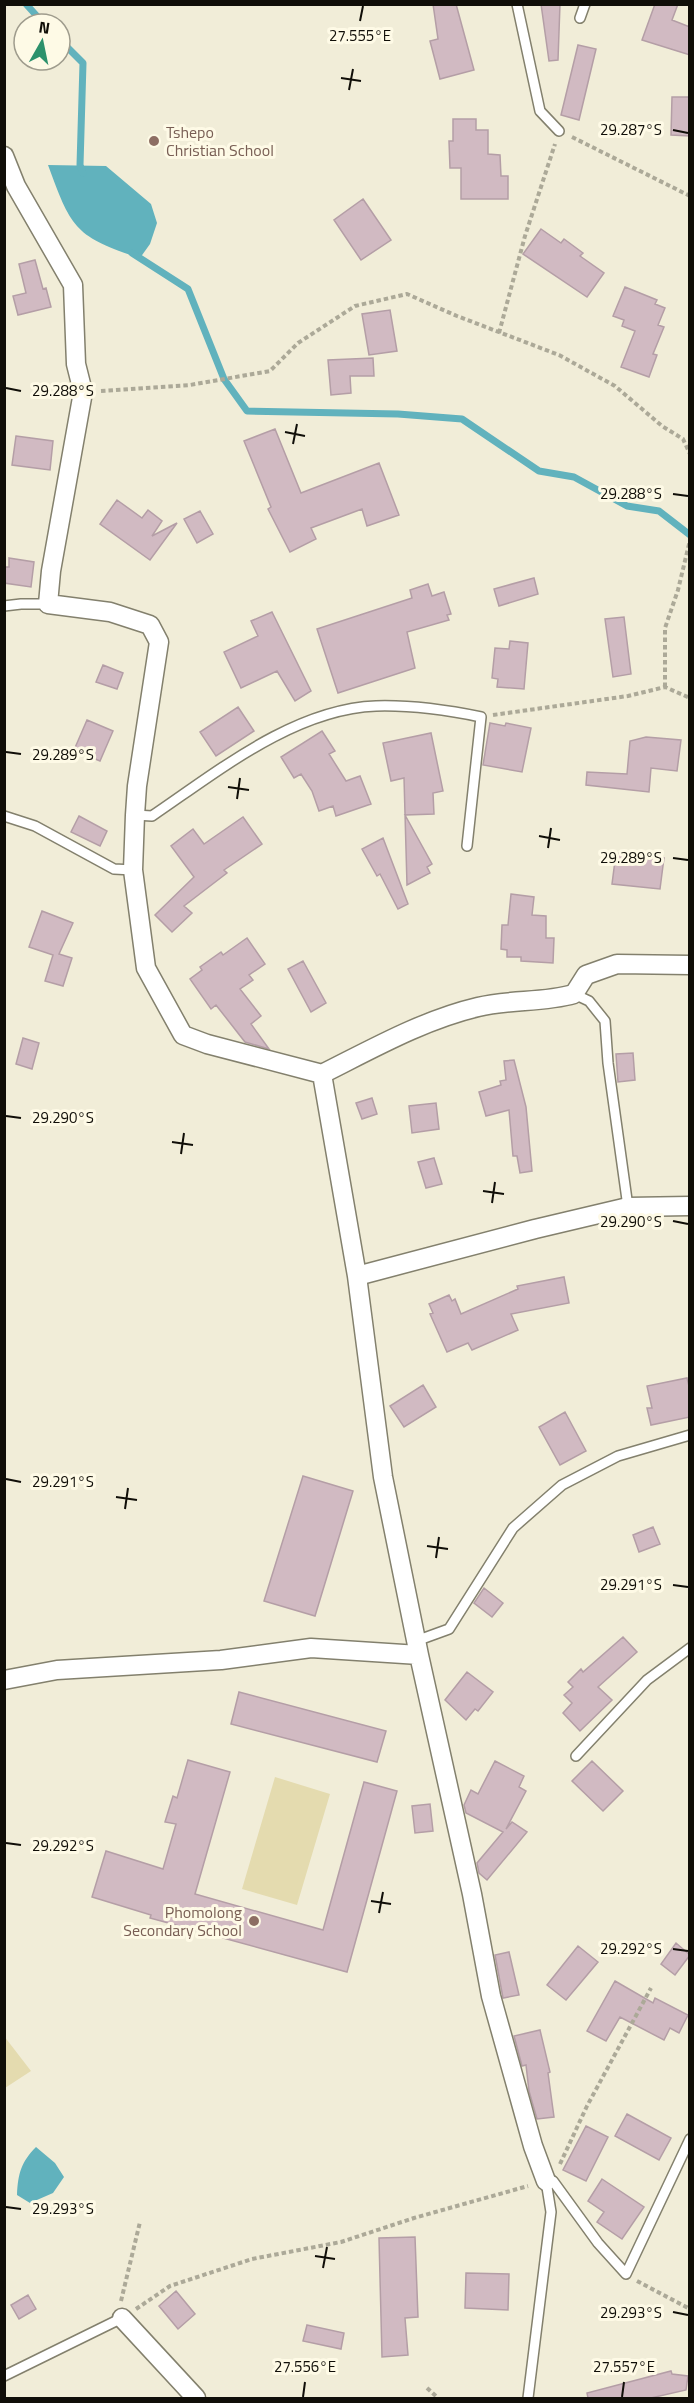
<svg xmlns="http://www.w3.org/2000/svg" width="694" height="2403" font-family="'Titillium Web',sans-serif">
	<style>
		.green { fill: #e4dbaf }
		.water { fill: #61b2bd }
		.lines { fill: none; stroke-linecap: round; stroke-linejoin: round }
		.stream { stroke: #61b2bd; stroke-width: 7 }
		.building { fill: #d1bac2; stroke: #b49ea6; stroke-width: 1.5 }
		.lane-casing { stroke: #83806d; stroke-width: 12 }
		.street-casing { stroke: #83806d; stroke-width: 21 }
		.path { stroke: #aca998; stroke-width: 4; stroke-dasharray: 4.5 3; stroke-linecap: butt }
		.lane { stroke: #fff; stroke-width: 9 }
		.street { stroke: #fff; stroke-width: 18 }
		.ticks { fill: none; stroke: #100e08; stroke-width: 2 }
		.education-dot { fill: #8d6e63; stroke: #fefae6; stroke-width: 2 }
		.labels { text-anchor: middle; stroke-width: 6; stroke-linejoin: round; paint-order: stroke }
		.education-label { font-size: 16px; fill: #785e54; stroke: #fefae6; text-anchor: start }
		.ticks-label { font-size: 15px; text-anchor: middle; fill: #100e08; stroke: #fefae6; stroke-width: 6; stroke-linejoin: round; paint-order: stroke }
	</style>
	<rect width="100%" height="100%" fill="#f1edd8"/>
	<path class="green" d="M275 1777 330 1794 297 1905 242 1889Z
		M4 2036 31 2071 5 2088H4Z"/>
	<path class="water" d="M48 165 106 166 151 204 157 223 150 244 140 258C75 237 71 228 48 165Z
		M36 2147 55 2163 64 2177 53 2193 30 2203 17 2195C18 2174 21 2162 36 2147Z"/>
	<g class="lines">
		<path class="stream" d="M26 4 44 24
			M60 40 83 63 80 165 83 173
			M132 253 188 289 224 379 247 411 398 414 462 419 539 471 574 477 627 506 659 511 690 535"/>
	</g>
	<path class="building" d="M433 4H456L474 70 440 79 430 41 438 39Z
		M541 4H560L558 60 549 61Z
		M655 4H678L672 20 690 27V55L642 40Z
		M578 45 596 49 579 120 561 115Z
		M672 97H690V136L671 135Z
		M453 119H476V130H488V154L500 155 501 176H508V199H461V168H450L449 141H453Z
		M363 199 391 240 361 260 334 220Z
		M541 229 561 243 564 239 583 253 580 256 604 273 587 297 523 254Z
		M35 260 43 289 46 288 51 307 18 315 13 296 26 293 19 264Z
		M625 287 657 300 655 304 665 308 658 325 664 327 653 354 657 355 649 377 621 367 635 331 622 326 624 320 613 316Z
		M390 310 397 351 369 355 362 314Z
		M373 358 374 376H350L351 393 331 395 328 360Z
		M275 429 301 493 379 463 399 515 367 526 362 509 311 528 316 539 290 552 268 509 271 507 244 441Z
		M16 436 53 441 50 470 12 465Z
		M117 500 142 518 148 510 162 521 152 536 177 523 150 560 100 524Z
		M200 511 213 534 197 543 184 519Z
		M9 558 34 562 31 587 4 583V567H9Z
		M534 578 538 594 499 606 494 589Z
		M428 584 432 596 444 592 451 614 447 615 449 620 407 632 415 668 338 693 317 629 412 598 410 590Z
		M272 612 311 691 295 701 277 671 241 688 224 652 258 636 251 621Z
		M624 617 631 674 613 677 605 619Z
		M510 641 528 643 524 689 497 687 498 679 492 678 495 648 509 649Z
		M103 665 123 673 117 689 96 682Z
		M238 707 254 731 216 756 200 732Z
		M87 720 113 731 100 761 74 750Z
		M490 723 505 726 506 723 531 728 522 772 483 765Z
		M322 731 335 751 329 754 346 781 360 776 371 804 336 816 333 806 319 811 312 791 301 774 294 778 281 757Z
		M431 733 443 791 433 793 434 814 405 815 432 864 427 867 430 873 407 885 404 778 391 781 383 743Z
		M646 737 681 740 677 771 651 768 649 792 586 785 587 772 627 774 630 741Z
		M79 816 107 831 100 846 71 832Z
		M243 817 262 844 224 870 227 873 184 906 192 913 172 932 155 915 194 877 171 846 193 829 204 844Z
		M383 838 408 904 398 909 380 874 377 876 362 849Z
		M616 853 664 858 660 889 612 884Z
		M511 894 534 897 532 915 546 916V938H554L553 963 521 961V957H507V950L501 949 502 925H508Z
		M42 911 73 923 59 954 72 958 63 986 45 981 53 955 29 947Z
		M247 938 265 964 249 975 253 980 240 989 261 1016 251 1024 269 1049 245 1042 216 1005 211 1009 190 979 202 970 200 967 221 952 223 955Z
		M303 961 326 1003 311 1012 288 969Z
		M23 1038 39 1043 32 1069 16 1064Z
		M633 1053 635 1080 618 1082 616 1054Z
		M514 1060 526 1107 532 1171 520 1173 517 1156H513L509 1110 486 1116 479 1092 501 1085 500 1081 506 1080 504 1061Z
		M372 1098 377 1114 362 1119 356 1103Z
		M436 1103 439 1129 412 1133 409 1106Z
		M434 1158 442 1184 426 1188 418 1162Z
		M564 1277 569 1303 511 1314 518 1330 472 1350 468 1343 447 1352 430 1314 433 1313 429 1304 449 1295 452 1301 455 1299 461 1314 518 1289 517 1286Z
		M687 1378 690 1390V1417L651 1425 647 1408H652L647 1386Z
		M423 1385 436 1407 404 1427 390 1406Z
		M565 1412 586 1451 560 1465 539 1427Z
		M303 1476 353 1491 315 1616 264 1601Z
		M653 1527 660 1544 639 1552 633 1535Z
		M484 1588 503 1603 492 1617 474 1603Z
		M623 1637 637 1652 598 1687 612 1700 580 1731 563 1713 572 1703 564 1695 573 1687 568 1682 581 1669 583 1672Z
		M467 1672 493 1692 478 1711 475 1709 466 1720 445 1700Z
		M239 1692 386 1731 377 1762 231 1724Z
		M188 1760 230 1772 195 1894 323 1930 364 1782 397 1791 347 1972 150 1918 151 1915 92 1897 106 1851 163 1869 176 1824 165 1822 173 1796 177 1798Z
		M495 1761 524 1776 519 1787 526 1791 506 1829 512 1822 527 1832 487 1880 479 1873 477 1863 503 1832 466 1813 464 1805 471 1790 478 1794Z
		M592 1761 623 1791 603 1811 572 1781Z
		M430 1804 433 1831 415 1833 412 1806Z
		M676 1943 690 1955 675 1975 661 1964Z
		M578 1946 598 1962 566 2000 547 1985Z
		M509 1952 519 1995 503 1998 495 1955Z
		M615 1981 653 2003 655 1998 688 2015 679 2033 670 2028 664 2040 620 2017 606 2041 587 2031Z
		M540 2030 550 2072 548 2073 554 2117 537 2119 529 2091 526 2065 522 2066 514 2036Z
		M627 2114 671 2138 659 2160 615 2136Z
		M586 2126 608 2137 586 2181 563 2170Z
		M602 2179 644 2207 622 2239 597 2222 604 2212 588 2201Z
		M415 2237 418 2317 405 2318 408 2355 382 2357 379 2238Z
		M466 2273 509 2274 508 2310 465 2308Z
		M176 2291 195 2314 178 2329 159 2306Z
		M28 2295 36 2309 19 2319 11 2305Z
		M307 2325 344 2333 341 2349 303 2341Z
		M671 2371 672 2374 688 2376 686 2390 651 2398H588L587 2393Z"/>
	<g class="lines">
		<defs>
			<path id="lane" d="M517 4 540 111 559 131
				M580 18 585 4
				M4 606 21 604H48
				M135 815 152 816C217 772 294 709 376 706 410 705 447 710 481 717L467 846
				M4 816 35 826 114 869 133 870
				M574 994 589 1001 605 1021 608 1063 628 1207
				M416 1641 449 1629 513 1528 562 1485 618 1456 690 1435
				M576 1756 647 1680 690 1648
				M4 2376 122 2318
				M528 2398 551 2212 546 2181H553L598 2243 626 2274 690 2139"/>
			<path id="street" d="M4 156 16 186 73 285 76 364 83 392 51 571 48 604 110 612 150 625 159 642 137 786 135 815 133 870 146 968 183 1035 207 1044 322 1074 357 1276 383 1477 419 1655 472 1894 491 1996 533 2146 546 2181
				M322 1074C372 1049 423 1020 478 1007 510 999 543 1003 574 994L586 975 617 964 690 965
				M357 1276 535 1229 628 1207 690 1206
				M4 1680 57 1670 221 1660 311 1648 419 1655
				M122 2318 196 2398"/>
		</defs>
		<use href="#lane" class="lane-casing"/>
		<use href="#street" class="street-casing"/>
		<path class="path" d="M572 137 690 196
			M499 333 525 236 555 144
			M101 391 190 385 270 371 298 343 355 306 407 294 457 316 559 355 615 386 662 426 683 439 690 454
			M665 687V628L678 590 690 540
			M493 715 628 696 665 687 690 698
			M560 2164 587 2106 651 1988
			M637 2281 690 2309
			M121 2301 140 2222
			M136 2309 170 2286 252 2259 341 2242 414 2218 528 2186
			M427 2388 438 2398"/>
		<use href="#lane" class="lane"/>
		<use href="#street" class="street"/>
	</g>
	<path class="ticks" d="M360 21 363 6M341 78 361 81M349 90 353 69M673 130 688 133M6 388 21 391M285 432 305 436M293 444 297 424M673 494 688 496M6 752 21 754M228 787 249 790M237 799 240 778M539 836 560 840M548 848 551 828M673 858 688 860M6 1116 21 1118M172 1142 193 1145M181 1154 184 1133M483 1191 504 1194M492 1203 495 1182M673 1221 688 1224M6 1479 21 1482M116 1497 137 1500M125 1509 128 1488M427 1546 448 1549M436 1558 439 1537M673 1585 688 1587M6 1843 21 1845M371 1901 391 1904M379 1913 383 1892M673 1949 688 1951M6 2207 21 2209M315 2256 335 2259M323 2268 327 2247M673 2312 688 2315M303 2397 305 2382M622 2397 624 2382"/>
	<g class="education-dot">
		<circle cx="154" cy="141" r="6"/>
		<circle cx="254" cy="1921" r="6"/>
	</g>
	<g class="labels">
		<g class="education-label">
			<text x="166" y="138">Tshepo<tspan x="166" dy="18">Christian School</tspan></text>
			<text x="242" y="1918" text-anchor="end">Phomolong<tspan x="242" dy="18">Secondary School</tspan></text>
		</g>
	</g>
	<g class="ticks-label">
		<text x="360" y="41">27.555°E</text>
		<text x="631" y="135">29.287°S</text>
		<text x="63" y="396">29.288°S</text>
		<text x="631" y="499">29.288°S</text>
		<text x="63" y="760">29.289°S</text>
		<text x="631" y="863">29.289°S</text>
		<text x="63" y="1123">29.290°S</text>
		<text x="631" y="1227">29.290°S</text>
		<text x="63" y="1487">29.291°S</text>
		<text x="631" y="1590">29.291°S</text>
		<text x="63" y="1851">29.292°S</text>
		<text x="631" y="1954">29.292°S</text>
		<text x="63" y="2214">29.293°S</text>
		<text x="631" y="2318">29.293°S</text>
		<text x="305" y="2372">27.556°E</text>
		<text x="624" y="2372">27.557°E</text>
	</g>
	<rect width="694" height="2403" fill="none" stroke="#100e08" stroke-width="12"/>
	<g transform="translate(42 42) rotate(9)"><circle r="28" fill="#fefae6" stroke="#9f9c8d" stroke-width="1.5"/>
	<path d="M0-4.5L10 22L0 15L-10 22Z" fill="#2d916c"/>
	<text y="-9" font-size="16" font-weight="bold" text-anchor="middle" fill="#100e08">N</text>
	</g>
</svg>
